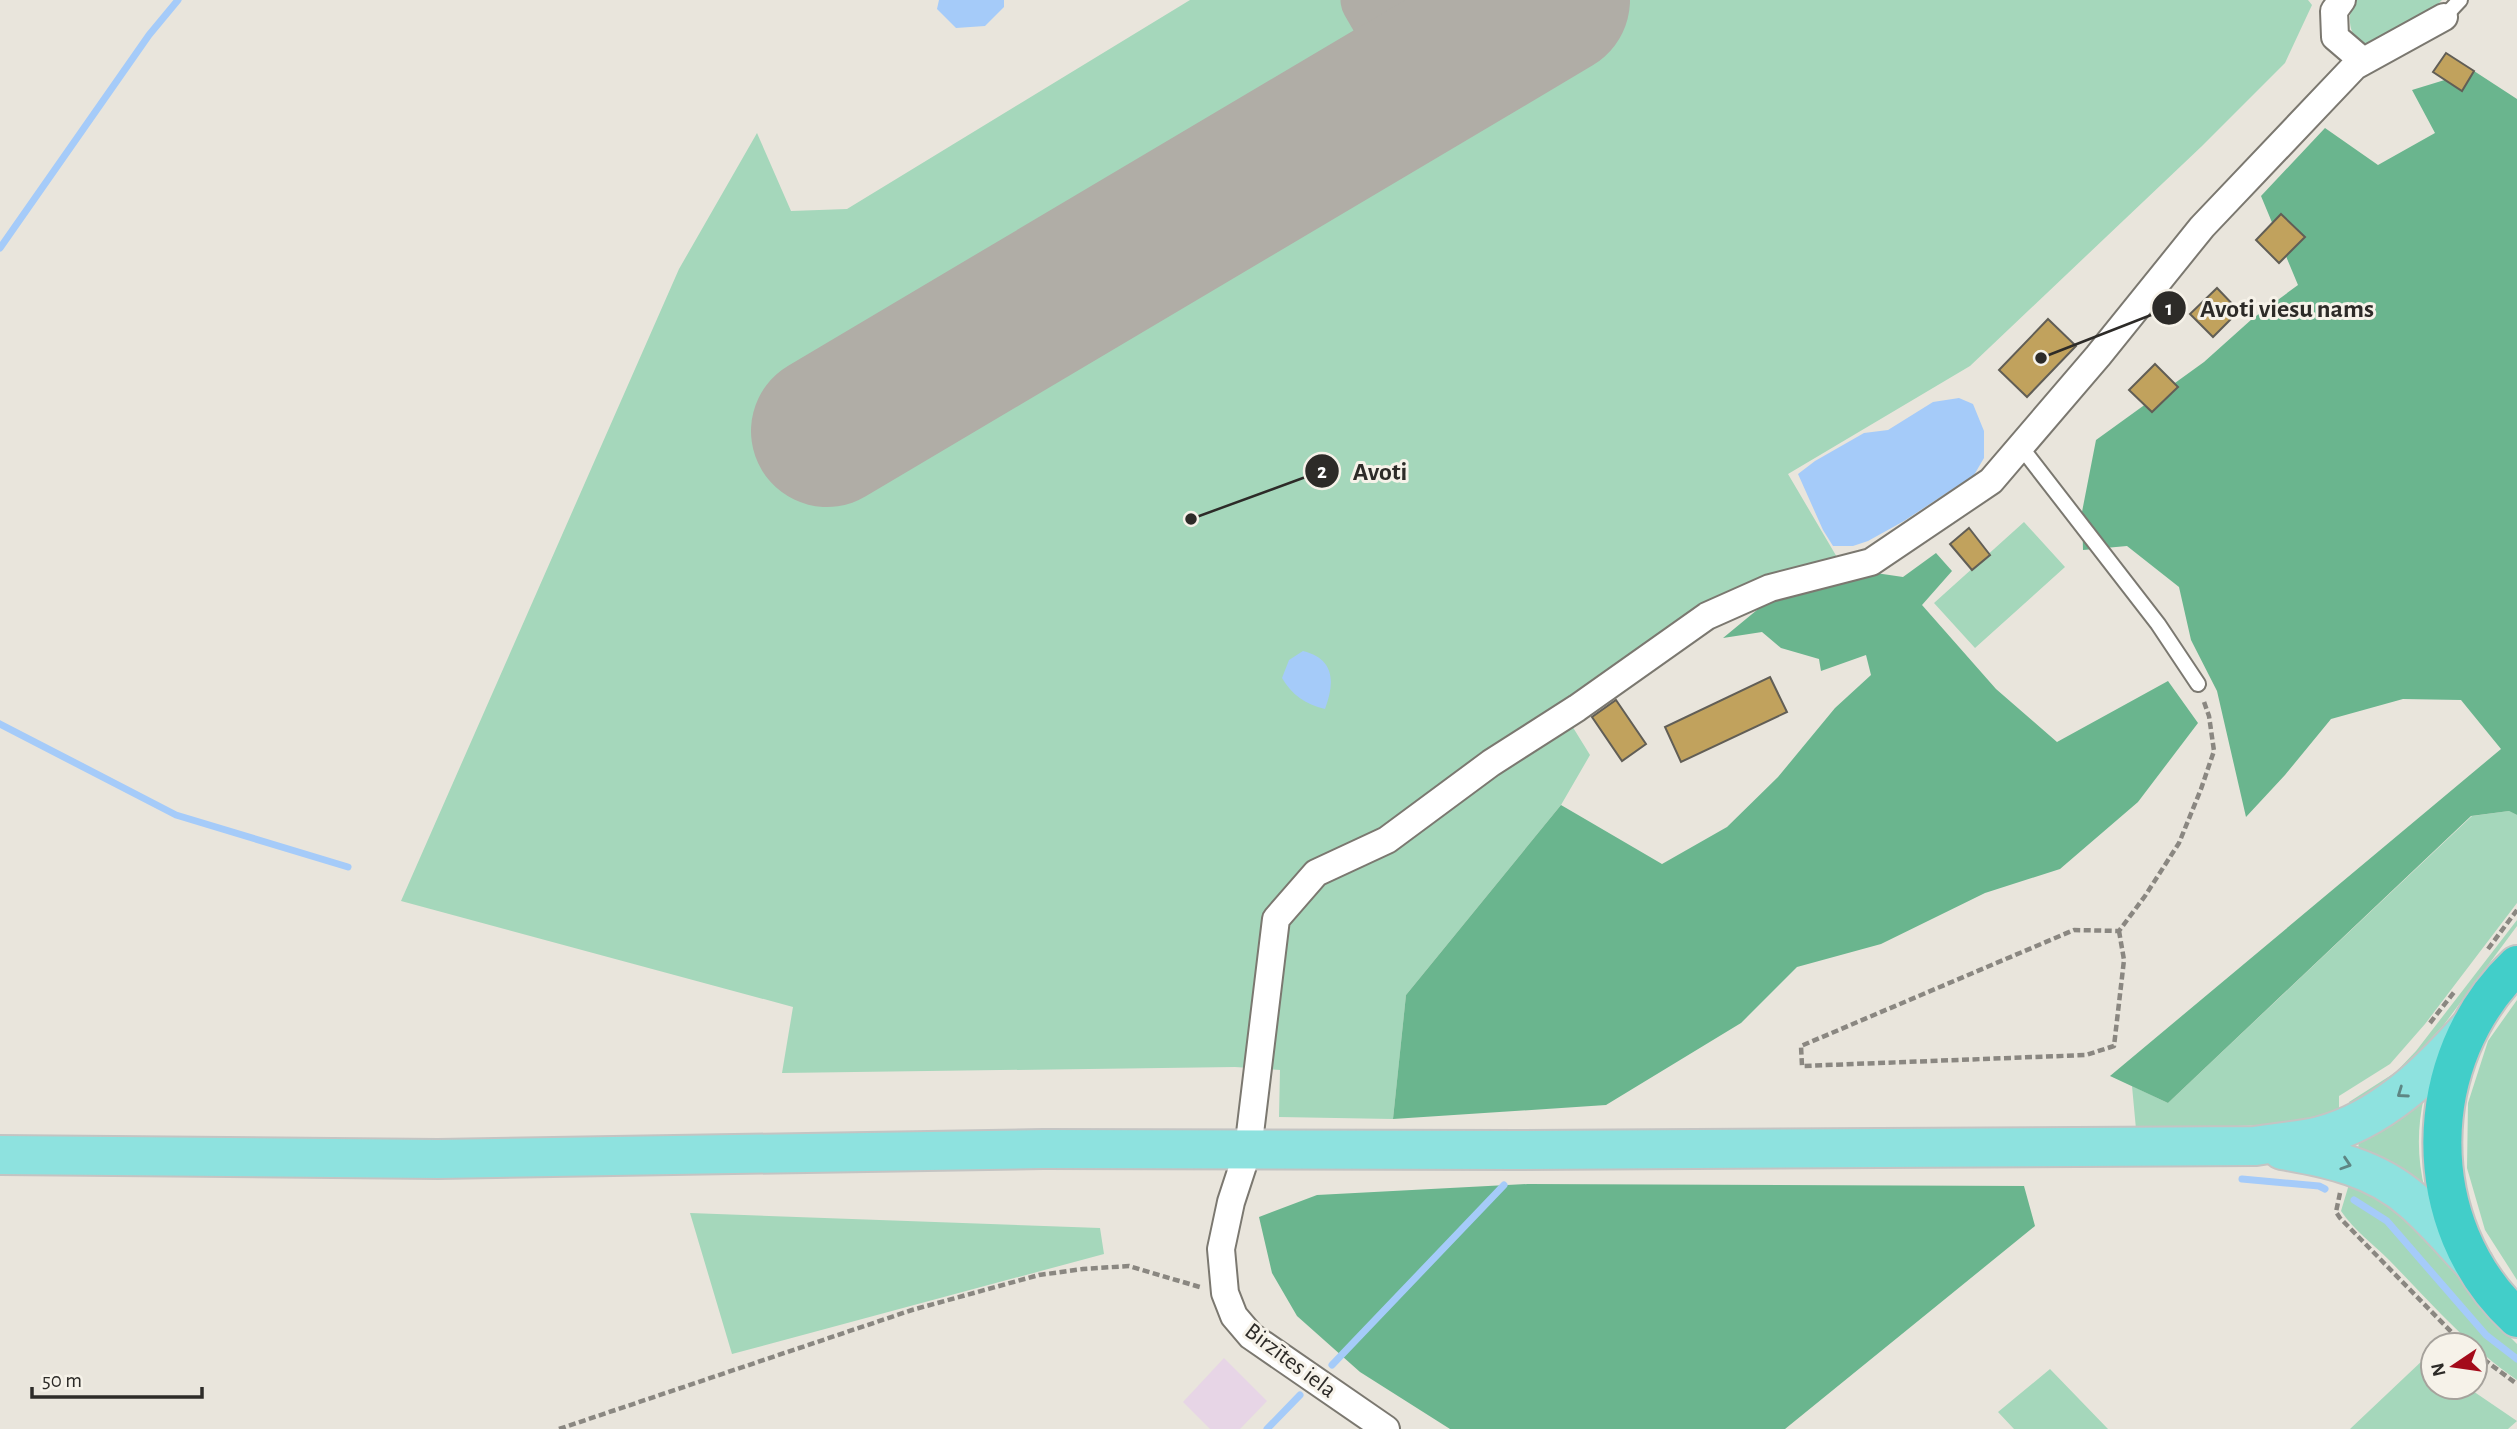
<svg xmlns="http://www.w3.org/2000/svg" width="2517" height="1429" font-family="'Alegreya Sans',sans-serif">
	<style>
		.industrial { fill: #e7d5e6 }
		.green { fill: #a5d7bb }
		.forest { fill: #6ab58e }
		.water { fill: #a5cbf9 }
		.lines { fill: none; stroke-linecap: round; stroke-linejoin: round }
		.stream { stroke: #a5cbf9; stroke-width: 7 }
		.taxiway { stroke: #b0ada6; stroke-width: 61 }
		.runway { stroke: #b0ada6; stroke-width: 152 }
		.building { fill: #c1a25d; stroke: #615e56; stroke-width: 2 }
		.lane-casing { stroke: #7b7870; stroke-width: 18 }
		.street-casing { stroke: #7b7870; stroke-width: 30 }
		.primary-casing { stroke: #c4c4c3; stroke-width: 42 }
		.highway-casing { stroke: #c4c4c3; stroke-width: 42 }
		.path { stroke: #8a8781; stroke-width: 4.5; stroke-dasharray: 7 3.5; stroke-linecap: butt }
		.lane { stroke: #fff; stroke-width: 14 }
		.street { stroke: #fff; stroke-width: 26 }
		.primary { stroke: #8ee2df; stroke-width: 38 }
		.highway { stroke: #42cec9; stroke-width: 38 }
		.oneway { stroke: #5e8684 }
		.labels { text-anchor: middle; stroke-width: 6; stroke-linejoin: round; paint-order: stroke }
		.street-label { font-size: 24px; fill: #2d2b28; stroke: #f6f2e9 }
		.leader { fill: none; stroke: #2d2b28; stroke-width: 2.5 }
		.callout-dot { fill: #2d2b28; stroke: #f6f2e9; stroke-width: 2.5 }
		.mark-label { font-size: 21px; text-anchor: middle; font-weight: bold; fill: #fff }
		.callout-label { font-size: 26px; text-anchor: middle; font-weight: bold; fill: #2d2b28; stroke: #f6f2e9; stroke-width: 6; stroke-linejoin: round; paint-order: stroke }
	</style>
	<rect width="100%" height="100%" fill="#e9e5dc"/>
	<path class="industrial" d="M1224 1358 1267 1401 1240 1429H1210L1183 1402Z"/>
	<path class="green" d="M1190 0H2308L2312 5 2285 63 2202 146 1970 366 1788 474 1841 564 1724 595 1569 721 1590 755 1561 805 1406 995 1393 1119 1279 1117 1280 1070 1235 1067 782 1073 793 1007 401 901 679 269 757 133 791 211 847 209Z
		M2354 0H2442L2417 24 2377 48C2372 47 2364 46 2361 43 2347 33 2348 13 2354 0Z
		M2024 522 2065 567 1975 648 1934 603Z
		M2509 811 2517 815V903L2425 1024 2390 1064 2339 1096V1113L2307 1124 2136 1129 2132 1086 2168 1103 2472 816Z
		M2517 920V926L2443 1026 2388 1084 2348 1108 2349 1102 2396 1072 2416 1051Z
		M2517 1000V1280L2485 1230 2467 1168 2468 1103 2488 1041Z
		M2424 1097C2417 1128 2417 1159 2425 1190L2358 1154 2359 1136Z
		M2350 1181 2394 1206 2447 1262 2484 1311 2517 1344V1380C2468 1346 2432 1304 2389 1260 2373 1244 2354 1230 2341 1211Z
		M690 1213 1100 1228 1104 1254 732 1354Z
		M2424 1359 2433 1365V1387H2467L2517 1421 2508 1429H2350Z
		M2050 1369 2108 1429H2014L1998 1412Z"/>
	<path class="forest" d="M2474 71 2517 99V815L2509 811 2471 816 2168 1103 2110 1076 2501 749 2461 700 2403 699 2331 719 2285 775 2246 817 2217 691 2191 640 2179 587 2127 546 2083 550 2082 512 2096 440 2204 362 2252 319 2298 285 2261 196 2325 128 2378 165 2435 133 2412 90Z
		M1936 553 1952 571 1922 605 1996 689 2057 742 2168 681 2198 723 2138 802 2060 869 1985 893 1881 944 1797 967 1741 1023 1606 1105 1393 1119 1406 995 1561 805 1662 864 1727 827 1778 777 1835 708 1871 675 1866 655 1821 671 1819 659 1781 648 1762 632 1723 638 1763 605 1869 572 1903 577Z
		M1528 1184 2024 1186 2035 1226 1785 1429H1450L1360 1372 1297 1316 1272 1273 1259 1217 1317 1195Z"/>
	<path class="water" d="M939 0H1004V7L985 26 956 28 937 9Z
		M1959 398 1973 404 1984 431V458L1974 475 1904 521 1868 541 1853 546H1833L1823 530 1798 474 1815 461 1864 433 1888 430 1933 402Z
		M1303 651C1335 659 1335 682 1325 709 1305 704 1292 695 1282 678L1289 660Z"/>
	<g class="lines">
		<path class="stream" d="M0 248 149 35 178 0
			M0 724 176 815 348 867
			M2242 1179 2319 1186 2325 1189
			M2354 1200 2387 1221 2486 1335 2517 1359
			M1332 1365 1504 1185
			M1267 1429 1300 1395"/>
		<path class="taxiway" d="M1371 0 1418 81"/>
		<path class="runway" d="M827 431 1554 0"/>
	</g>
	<path class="building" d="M2446 53 2474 71 2462 91 2433 72Z
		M2281 214 2305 237 2279 263 2256 240Z
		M2217 288 2239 311 2213 337 2190 314Z
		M2048 319 2076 346 2027 397 1999 370Z
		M2155 364 2178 387 2152 412 2129 390Z
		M1969 528 1990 555 1972 570 1950 544Z
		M1770 677 1787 712 1681 762 1665 727Z
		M1616 700 1646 744 1622 761 1592 717Z"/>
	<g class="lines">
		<defs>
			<path id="lane" d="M2444 17 2460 0
				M2021 447 2158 624 2198 684"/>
			<path id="street" d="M2342 0 2334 11 2335 37 2363 61
				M1386 1429 1251 1336 1234 1316 1225 1293 1221 1249 1231 1202 1248 1150 1276 919 1316 873 1387 840 1491 763 1577 708 1707 616 1770 588 1871 562 1991 481 2098 356 2202 227 2355 66 2444 17"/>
			<path id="primary" d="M2282 1150C2329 1158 2376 1168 2413 1201 2435 1220 2454 1243 2474 1264
				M0 1155 438 1159 1043 1149 1522 1150 2255 1146C2277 1142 2300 1141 2320 1136 2381 1120 2428 1074 2469 1028"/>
			<path id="highway" d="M2517 965C2419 1058 2416 1225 2517 1318"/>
		</defs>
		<use href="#lane" class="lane-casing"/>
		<use href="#street" class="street-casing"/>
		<use href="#primary" class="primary-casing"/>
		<use href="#highway" class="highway-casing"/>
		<path class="path" d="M2119 931 2124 960 2114 1046 2086 1055 1802 1066 1801 1046 2074 930 2119 931 2145 896 2179 843 2201 789 2214 751 2209 716 2203 699
			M2488 949 2517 910
			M2430 1023 2455 991
			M2340 1193 2336 1212 2340 1218 2464 1345
			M2475 1353 2517 1384
			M559 1429 912 1310 1039 1275 1083 1269 1129 1266 1203 1288"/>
		<use href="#lane" class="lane"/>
		<use href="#street" class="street"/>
		<use href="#primary" class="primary"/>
		<use href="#highway" class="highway"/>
	</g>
	<defs><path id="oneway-chevron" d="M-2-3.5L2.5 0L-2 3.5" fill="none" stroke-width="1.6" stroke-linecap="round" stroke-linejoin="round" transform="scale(1.75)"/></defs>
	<g class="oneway">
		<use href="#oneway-chevron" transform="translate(2402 1093) rotate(145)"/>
		<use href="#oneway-chevron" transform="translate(2346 1164) rotate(18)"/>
	</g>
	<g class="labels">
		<g class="street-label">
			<text transform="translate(1291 1360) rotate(37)" y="8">Birzītes iela</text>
		</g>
	</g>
	<path class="leader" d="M2041 358L2169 308M1191 519L1322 471"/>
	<g class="callout-dot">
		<circle cx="2041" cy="358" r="7"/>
		<circle cx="1191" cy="519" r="7"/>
		<circle cx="2169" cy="308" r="18"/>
		<circle cx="1322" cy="471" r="18"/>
	</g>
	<g class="mark-label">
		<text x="2169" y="315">1</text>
		<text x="1322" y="478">2</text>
	</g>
	<g class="callout-label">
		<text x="2287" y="317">Avoti viesu nams</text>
		<text x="1380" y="480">Avoti</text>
	</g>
	<g transform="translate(2454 1366) rotate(257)"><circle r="33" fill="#f6f2e9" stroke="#a6a29c" stroke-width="2"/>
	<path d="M0-5L12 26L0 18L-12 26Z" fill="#a40b1a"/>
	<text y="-10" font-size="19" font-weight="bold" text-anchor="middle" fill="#2d2b28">N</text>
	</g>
	<path d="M32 1387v10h170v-10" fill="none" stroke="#2d2b28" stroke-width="3.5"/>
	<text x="42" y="1387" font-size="21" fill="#2d2b28" stroke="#f6f2e9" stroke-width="5" paint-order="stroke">50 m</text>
</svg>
